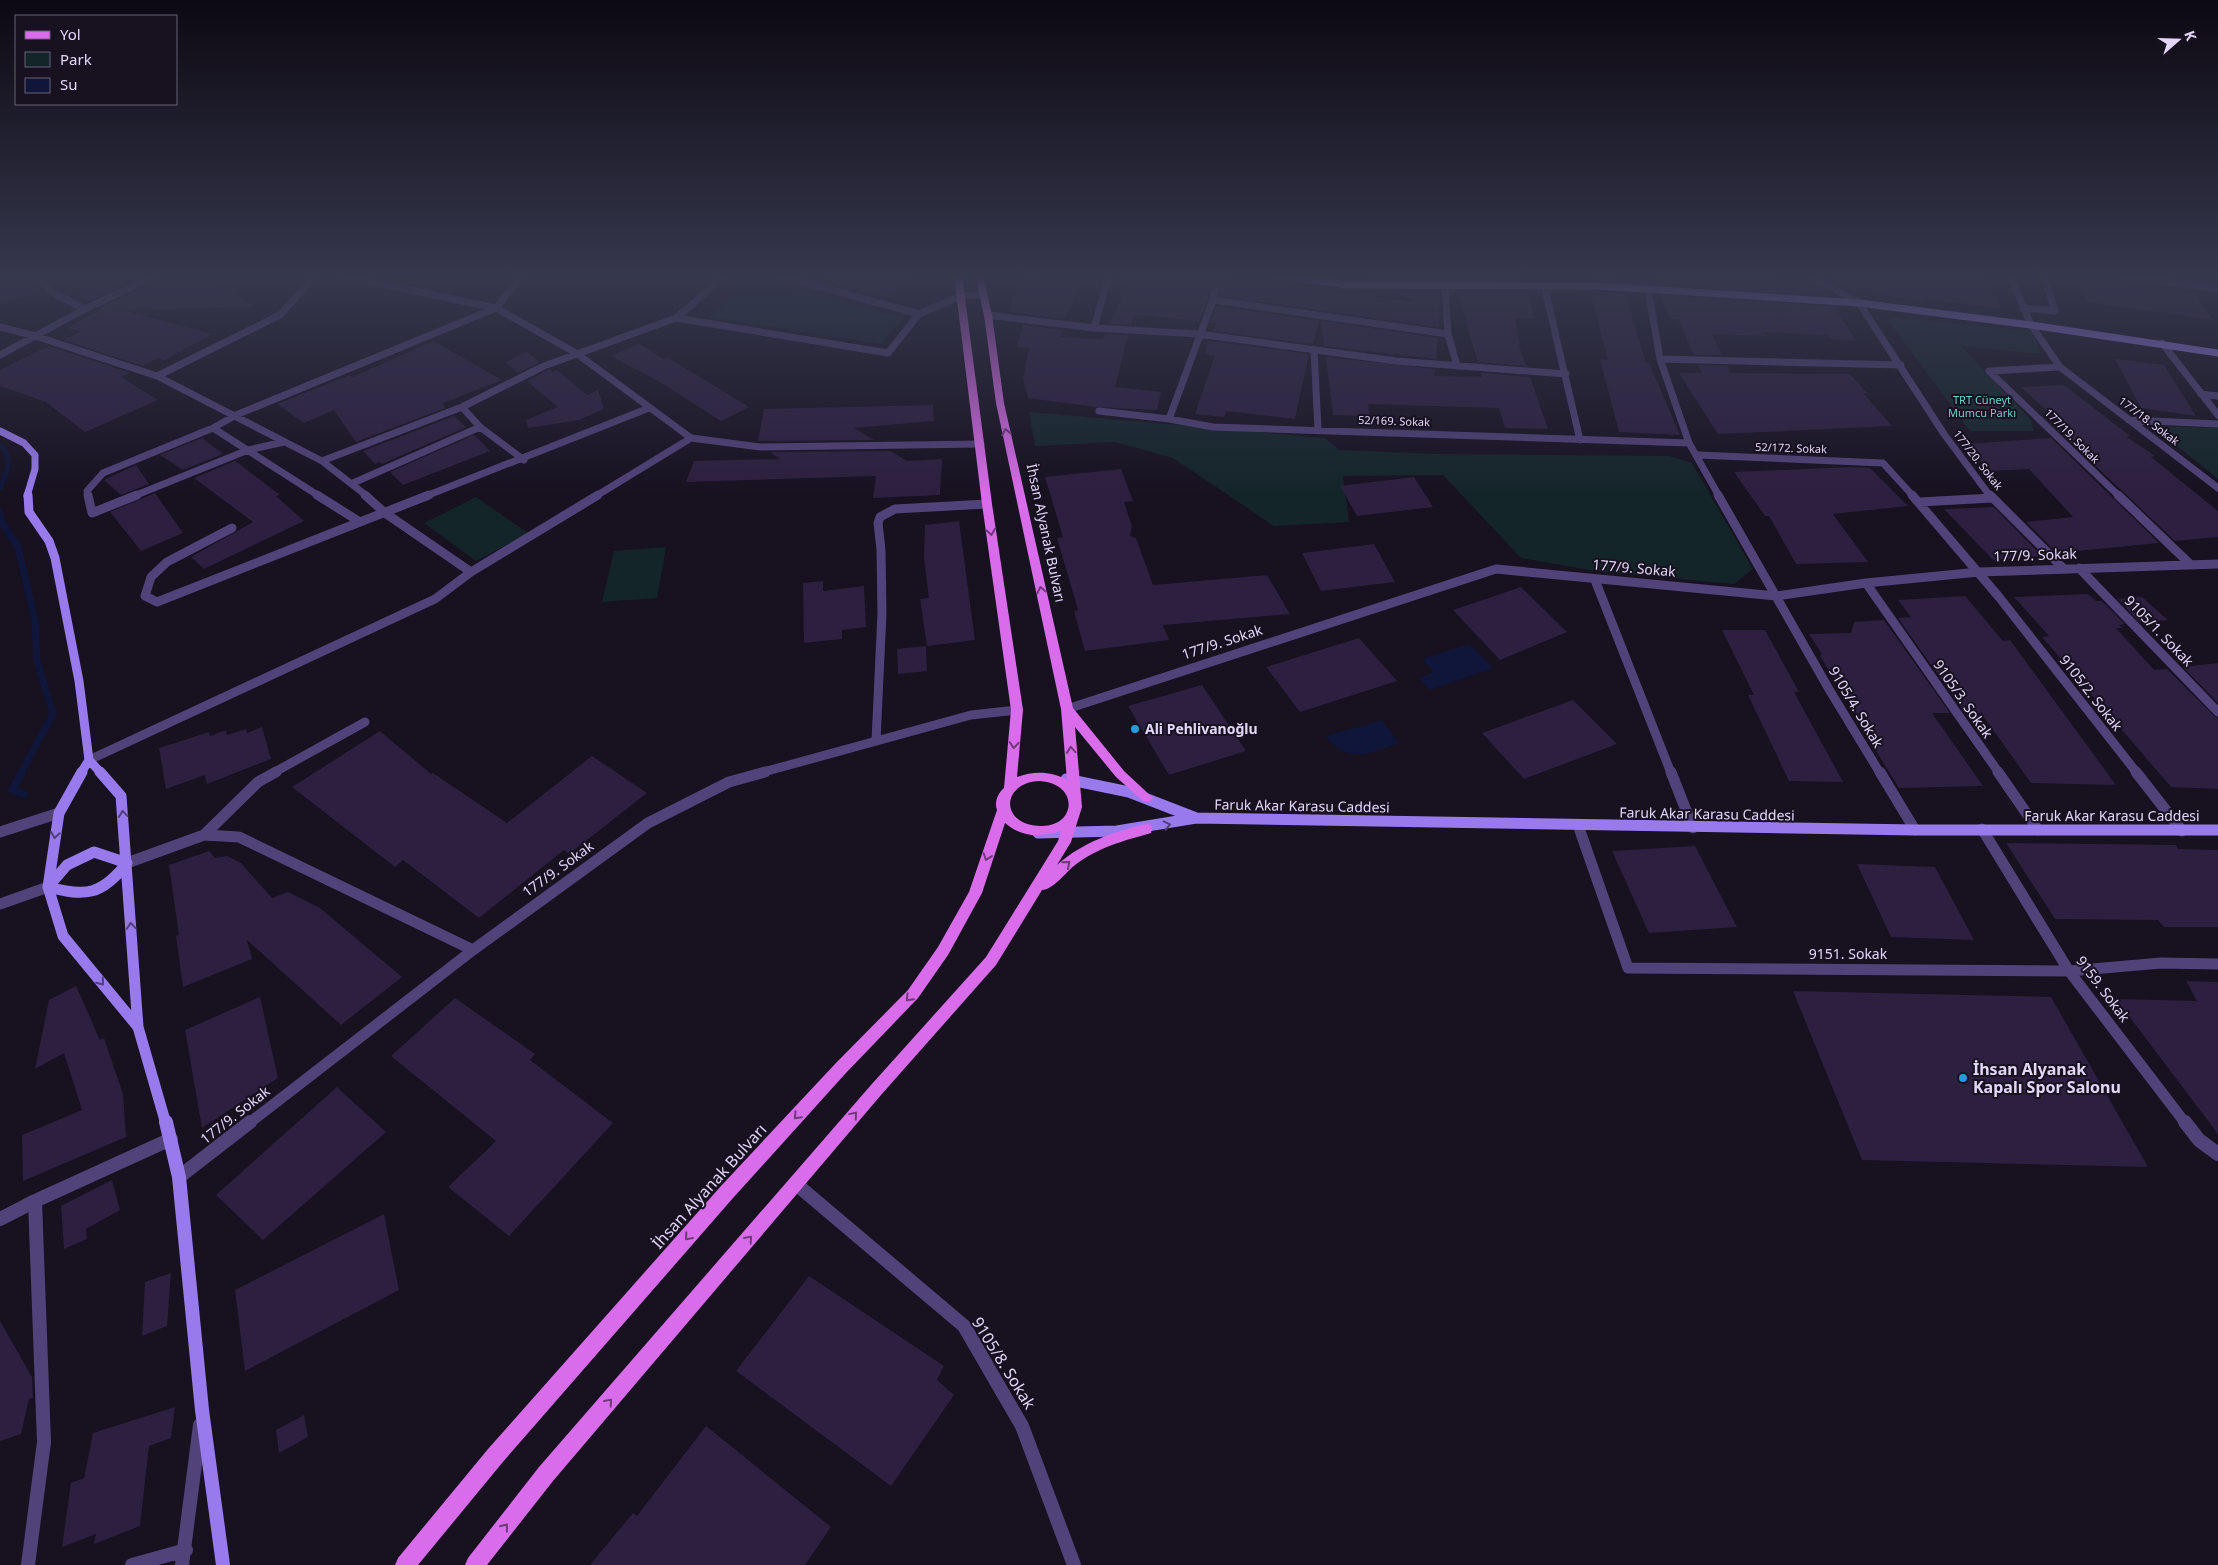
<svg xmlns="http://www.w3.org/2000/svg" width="2218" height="1565" font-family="'Noto Sans',sans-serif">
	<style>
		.green { fill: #14252a }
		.water { fill: #10163a }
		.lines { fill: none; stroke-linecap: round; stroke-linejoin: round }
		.stream-far2 { stroke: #10163a; stroke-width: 5 }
		.stream-far1 { stroke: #10163a; stroke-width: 7 }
		.stream { stroke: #10163a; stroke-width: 8 }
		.building { fill: #2d1f3f }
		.street-far3 { stroke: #514279; stroke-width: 7 }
		.street-far2 { stroke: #514279; stroke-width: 9 }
		.street-far1 { stroke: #514279; stroke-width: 11 }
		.street { stroke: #514279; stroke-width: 14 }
		.secondary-far3 { stroke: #987aec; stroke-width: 7 }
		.secondary-far2 { stroke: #987aec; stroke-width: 9 }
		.secondary-far1 { stroke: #987aec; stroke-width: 11 }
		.secondary { stroke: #987aec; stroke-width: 14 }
		.primary { fill: #d96cea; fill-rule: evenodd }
		.oneway { stroke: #6e3a7b }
		.oneway2 { stroke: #51407c }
		.poi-dot { fill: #1f9cdc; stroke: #171120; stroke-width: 2 }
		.labels { text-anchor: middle; stroke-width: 4; stroke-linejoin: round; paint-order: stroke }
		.far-park-label { font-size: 11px; fill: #6ccfce; stroke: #171120 }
		.far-street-label { font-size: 11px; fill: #e2d6f9; stroke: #171120 }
		.street-label { font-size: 14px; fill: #e2d6f9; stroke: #171120 }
		.poi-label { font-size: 14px; font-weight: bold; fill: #e2d6f9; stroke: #171120; text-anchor: start }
		.near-poi-label { font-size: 16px; font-weight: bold; fill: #e2d6f9; stroke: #171120; text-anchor: start }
		.near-street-label { font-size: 16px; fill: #e2d6f9; stroke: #171120 }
	</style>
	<rect width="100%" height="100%" fill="#171120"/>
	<path class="green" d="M753 279 904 318 880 344 709 317Z
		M1895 317 2032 332 2042 354 1961 346 2031 420 2034 431H1970L1888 320Z
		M1029 412 1325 438 1339 450 1436 454 1669 456 1692 463 1753 569 1734 584 1601 572 1521 558 1443 475 1343 476 1349 522 1274 526 1173 458 1115 442 1035 446Z
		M2153 426 2218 428V479Z
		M476 497 528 533 476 561 424 523Z
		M666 547 657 598 602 602 614 551Z"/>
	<path class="water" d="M1469 644 1493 668 1430 690 1419 678 1434 672 1422 659Z
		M1382 720 1399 743C1370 753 1348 765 1326 736Z"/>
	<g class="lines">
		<path class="stream-far2" d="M0 445C15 456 6 475 0 488"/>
		<path class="stream-far1" d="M0 512 2 523 18 547 35 621 37 661 53 714 21 773"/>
		<path class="stream" d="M22 772 12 790 24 794"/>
	</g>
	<path class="building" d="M0 275H29L43 291 0 305Z
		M42 275H144L89 301 63 284 55 287Z
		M828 275H919L890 298 827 283Z
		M1014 275 1080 283 1066 319 1011 312Z
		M1115 275H1203L1212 277 1208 299 1199 321 1134 314 1131 325 1110 324 1124 291Z
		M1358 275H1444V280H1367Z
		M1462 275H1525L1526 280H1463Z
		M1586 275H1620L1622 282 1587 281Z
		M1651 275H1784L1794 284 1808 281 1824 290 1828 296 1655 284Z
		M1835 275H1987L2001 308 1922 299 1924 302 1842 287 1834 283Z
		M1223 278 1416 302 1391 290 1440 291 1439 327 1219 296Z
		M161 279V281L240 289 237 294 254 306 122 310 212 334 165 360 158 358 143 366 63 340 82 331 67 328 101 310 99 308Z
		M2075 280 2195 294 2213 320 2087 302Z
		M1457 291H1528L1534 319 1515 318 1520 349 1526 366 1478 362Z
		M1590 291 1625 293 1646 363H1649L1680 435 1619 432 1600 359 1608 360Z
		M1660 295 1835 307 1856 341 1830 339 1827 335 1763 332 1766 336 1712 334 1722 355H1694L1678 319H1670Z
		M1216 306 1319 321 1313 344 1213 331 1216 323H1210Z
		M1321 321 1438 338 1436 359 1324 346Z
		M1023 325 1063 330 1060 337 1102 340 1105 334 1128 335 1115 387 1161 392 1157 410 1096 407 1028 398 1023 379 1029 348 1017 347Z
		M433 341 502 380 443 403 445 408 356 442 334 410 304 423 277 404 350 375 353 377Z
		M1209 341 1309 354 1295 419 1226 411 1224 417 1195 414 1215 356 1205 354Z
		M639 344 664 359 667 357 749 407 721 421 660 382 611 356Z
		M49 346 130 373 121 377 158 400 85 432 46 402 0 386V370Z
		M527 352 540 362 518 373 505 362Z
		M1326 357 1435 369 1434 376 1482 377 1481 373 1530 377 1548 429 1505 428 1499 408 1368 404 1370 416 1333 415Z
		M2115 359 2164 365 2196 416 2141 408Z
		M1698 365 1727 366 1731 373 1850 374 1867 393H1863L1892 426 1718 434 1679 373H1702Z
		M550 369 553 372 557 370 587 395 598 390 604 409 579 420 528 428 526 420 558 407 527 381Z
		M2064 385 2130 436 2127 437 2155 456 2151 457 2218 511V537L2175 541 2065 437 2075 436 2021 387Z
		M933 405 934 421 854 428 874 440 758 441 764 409Z
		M454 416 466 427 382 464 380 462 375 464 363 451Z
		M474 435 490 451 403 485 390 472Z
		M202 438 223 454 183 470 160 455Z
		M2051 438 2112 497 2159 543 2057 553 2026 522 2073 517 2029 469 1990 471 1965 444Z
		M890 451 907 461 942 459 940 495 873 498 876 476 686 482 694 461 780 459 770 452Z
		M235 461 280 495 276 496 304 521 204 569 191 557 253 522 194 478Z
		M136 465 149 484 121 495 104 480Z
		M1852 467 1870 468 1908 506 1833 514 1868 562 1796 564 1769 516H1765L1734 472Z
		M1121 469 1133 501 1124 502 1132 526 1130 536 1136 538 1153 585 1267 575 1290 614 1163 625 1169 640 1085 651 1074 611 1078 610 1057 538 1063 537 1045 477Z
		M1414 477 1433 507 1357 516 1340 486Z
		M155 493 183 533 141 551 110 512Z
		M1994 507 2041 555 2040 556 1993 560 1944 509Z
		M959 521 975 640 927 646 920 599 929 598 924 558 925 525Z
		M1374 544 1395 582 1321 591 1302 553Z
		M823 581V591L864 586 866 627 842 630V639L804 643 803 583Z
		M1521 587 1567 632 1500 660 1453 610Z
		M2088 594 2096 601H2102L2125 624 2119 625 2123 628H2116L2154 670 2167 669 2214 716 2218 718V789L2171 787 2042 637 2049 636 2014 597Z
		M1965 596 2003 641 2010 640 2116 785 2031 783 1981 713H1965L1898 618 1911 617 1898 600Z
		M2142 597 2168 620 2140 623 2118 599Z
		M1884 620 1950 713H1932L1983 786 1899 788 1860 725H1863L1820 656 1822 654 1809 634 1851 633 1854 622Z
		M1722 630H1765L1799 692H1794L1843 782 1789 781 1748 695H1754Z
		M1359 638 1397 681 1300 712 1266 667Z
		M926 646 927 671 898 674 897 649Z
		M2218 663V703L2183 667Z
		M1202 685 1246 751 1169 775 1128 706Z
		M1573 700 1617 744 1524 779 1482 733Z
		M262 727 271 759 207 784 205 775 166 789 159 748 209 732 210 736 226 730 227 735 246 729 247 733Z
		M380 731 431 774 433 773 507 823 592 756 647 793 569 854 564 850 479 918 403 860 395 867 292 787Z
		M2006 843 2176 845 2178 849 2218 850V927H2164L2158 920 2055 919Z
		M1695 846 1737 927 1649 933 1612 851Z
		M209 851 215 858 227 856 241 863 272 898 288 892 320 908 402 977 341 1025 247 940 252 959 183 987 176 936 179 935 169 865Z
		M1857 864 1935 867 1974 940 1891 937Z
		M2186 981 2218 982V1134L2116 999 2197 1001Z
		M76 986 100 1040 104 1038 123 1094 126 1137 23 1181 22 1135 82 1110 64 1053 35 1069 49 1000Z
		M1793 991 2051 997 2148 1167 1862 1160Z
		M260 997 278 1078 202 1128 185 1030Z
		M455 998 535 1054 530 1060 613 1123 509 1236 448 1187 496 1141 391 1056Z
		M337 1087 386 1132 263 1240 216 1195Z
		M112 1180 120 1210 86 1229 87 1239 64 1249 61 1206Z
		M384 1214 399 1290 245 1371 235 1290Z
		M171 1273 167 1326 142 1336 145 1282Z
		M809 1276 944 1366 937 1380 954 1395 891 1486 736 1371Z
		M0 1321 32 1377 33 1398 29 1399 21 1434 0 1441Z
		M175 1407 171 1438 149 1446 140 1526 94 1544 96 1534 62 1547 71 1483 84 1478 93 1433Z
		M304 1415 308 1437 279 1453 276 1430Z
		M706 1426 831 1527 805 1565H590L633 1513 637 1516Z"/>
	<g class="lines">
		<path class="street-far3" d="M34 275 55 294 85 309
			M339 275 496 308 576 353 691 438 760 447 981 444
			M777 275 919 314
			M1109 275 1094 328 1199 334 1396 361 1566 374
			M1456 275 1460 287
			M1808 275 1859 303 1944 434 1990 496
			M2010 275 2031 325 2060 367 2218 488
			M2118 275 2218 289
			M1544 285 1580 440
			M1445 287 1448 334 1457 366
			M1648 289 1660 359 1689 443 1719 496
			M1213 300 1448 334
			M2023 308 2055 311 2044 275
			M988 315 1094 328
			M676 318 888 353 919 314 961 296 983 295
			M0 327 35 336 157 376 322 461 367 496
			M2162 343 2218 415
			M1314 350 1318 429
			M0 355 85 309 157 275
			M1660 359 1901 365
			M2060 367 1989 371 2119 496
			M157 376 280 315 316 275
			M2201 394 2218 396
			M1099 411 1169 419 1213 427 1689 443
			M1169 419 1213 300 1218 275
			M2129 420 2218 424
			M213 428 319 496
			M1698 455 1883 463 1913 496
			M524 460 480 427 462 407 544 366 676 318 726 275
			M322 461 462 407
			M353 483 480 427
			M88 496 87 491 103 473 213 428 236 415 496 308 522 275
			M134 496 248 450 284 442
			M426 496 649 408
			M596 496 691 438"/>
		<path class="street-far2" d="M88 495 92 513 137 495
			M317 495 360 522 429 495
			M365 495 385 513 471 572
			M1718 495 1830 691 1880 773
			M1912 495 1999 597 2137 773
			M1990 495 2063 568
			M2118 495 2191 565
			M1920 502 1992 498
			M232 528 167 562 151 577 145 596 157 602 360 522
			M2079 568 2218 712
			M1595 580 1671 773
			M1866 583 1999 773
			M1067 709 1496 569 1776 596 1866 583 1979 572 2218 564
			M876 741 882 613 881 550 878 523 880 517 895 509 987 504
			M89 760 435 599 471 572 598 495
			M273 773 365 722
			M760 773 971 715 1017 710"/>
		<path class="street-far1" d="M1671 772 1693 828
			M1880 772 1915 830
			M1998 772 2038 830
			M2136 772 2182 831
			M1578 825 1628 968 2069 971 2161 963 2218 964
			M1982 829 2069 971 2186 1124
			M0 832 59 813
			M204 835 239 837 473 950
			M127 863 204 835 258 782 276 772
			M0 904 48 887
			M248 1124 473 950 648 823 729 782 765 772"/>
		<path class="street" d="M2185 1122 2199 1140 2218 1154
			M179 1177 250 1122
			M796 1184 964 1326 1022 1426 1074 1565
			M0 1219 35 1201
			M28 1565 44 1442 35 1201 171 1139
			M132 1565 186 1550
			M182 1565 200 1425"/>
		<path class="secondary-far3" d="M1274 275 1347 285 1598 286 1859 303 2031 325 2218 353
			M0 431 24 443 35 455V469L27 496"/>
		<path class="secondary-far2" d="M28 495 29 512 49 541 55 558 79 681 89 760 81 773
			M89 760 101 773"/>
		<path class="secondary-far1" d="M82 772 59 813 48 887 63 936 138 1027
			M100 772 121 796 138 1027 166 1124
			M1066 779 1129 792 1196 818
			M1038 833 1117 831 1196 818 1915 830H2218
			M94 852 127 863C102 895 86 897 48 887L67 865Z"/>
		<path class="secondary" d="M166 1122 179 1177 202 1410 223 1565"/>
		<path class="primary" d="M954 275H962L992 504 1023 710 1017 777C1034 771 1051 771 1067 780L1061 709 996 403 984 315 975 275H983L992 315 1004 403 1073 708 1124 771 1153 798 1151 801H1143L1116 777 1075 727 1082 807 1071 842 1057 865C1083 842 1113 832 1146 824L1151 825 1152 829 1151 833C1123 841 1099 847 1075 865 1066 872 1053 890 1042 890L996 965 881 1095 553 1481 487 1565H465L468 1558 539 1467 871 1085 986 957 1058 841 1061 831C1041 837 1022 838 1005 823L982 893 948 955 918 998 845 1074 733 1198 502 1463 418 1565H395L398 1558 488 1449 721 1186 835 1064 908 990 938 947 969 892 997 810C994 802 998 793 1004 788L1011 710 982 504ZM1040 781C1080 784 1076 827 1041 826 999 825 1001 782 1040 781Z"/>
	</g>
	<defs><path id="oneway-chevron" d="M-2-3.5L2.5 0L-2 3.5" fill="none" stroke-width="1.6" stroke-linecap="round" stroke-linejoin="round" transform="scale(1.25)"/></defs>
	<g class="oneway">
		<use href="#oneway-chevron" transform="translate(1006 432) rotate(-102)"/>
		<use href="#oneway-chevron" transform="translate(991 532) rotate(81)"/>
		<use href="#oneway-chevron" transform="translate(1041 590) rotate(-102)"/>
		<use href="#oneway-chevron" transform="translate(1014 745) rotate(94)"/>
		<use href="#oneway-chevron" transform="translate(1071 750) rotate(-95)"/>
		<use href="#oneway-chevron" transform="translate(987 857) rotate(109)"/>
		<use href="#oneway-chevron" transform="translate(1067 864) rotate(-40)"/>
		<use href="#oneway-chevron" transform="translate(909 998) rotate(133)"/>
		<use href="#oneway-chevron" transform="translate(854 1115) rotate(-50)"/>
		<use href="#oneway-chevron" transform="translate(797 1116) rotate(133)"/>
		<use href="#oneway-chevron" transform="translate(688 1237) rotate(131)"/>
		<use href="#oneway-chevron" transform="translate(749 1239) rotate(-49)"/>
		<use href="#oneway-chevron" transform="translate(609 1402) rotate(-49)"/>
		<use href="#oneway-chevron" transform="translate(505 1527) rotate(-52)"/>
	</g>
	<g class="oneway2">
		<use href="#oneway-chevron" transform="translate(123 814) rotate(-95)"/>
		<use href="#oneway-chevron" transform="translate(1167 825) rotate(-13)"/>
		<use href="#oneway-chevron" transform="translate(55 835) rotate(99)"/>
		<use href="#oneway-chevron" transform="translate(131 926) rotate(-94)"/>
		<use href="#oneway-chevron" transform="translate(101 982) rotate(51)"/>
	</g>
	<linearGradient id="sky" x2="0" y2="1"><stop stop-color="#0d0912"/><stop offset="0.56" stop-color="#36384e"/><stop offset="1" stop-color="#36384e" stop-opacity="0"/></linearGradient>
	<rect width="2218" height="495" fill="url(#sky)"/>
	<g class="poi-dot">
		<circle cx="1135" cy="729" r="5"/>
		<circle cx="1963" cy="1078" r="5"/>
	</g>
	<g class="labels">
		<g class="far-park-label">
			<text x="1982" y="404">TRT Cüneyt<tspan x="1982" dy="13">Mumcu Parkı</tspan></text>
		</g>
		<g class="far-street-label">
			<text transform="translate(1394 421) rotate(2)" y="4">52/169. Sokak</text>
			<text transform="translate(2149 421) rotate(37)" y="4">177/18. Sokak</text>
			<text transform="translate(2072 436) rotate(45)" y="4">177/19. Sokak</text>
			<text transform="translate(1791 448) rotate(2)" y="4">52/172. Sokak</text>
			<text transform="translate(1978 460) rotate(52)" y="4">177/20. Sokak</text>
		</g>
		<g class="street-label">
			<text transform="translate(1046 533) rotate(78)" y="5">İhsan Alyanak Bulvarı</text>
			<text transform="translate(2035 555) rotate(-2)" y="5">177/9. Sokak</text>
			<text transform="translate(1634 568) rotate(5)" y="5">177/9. Sokak</text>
			<text transform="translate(2159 631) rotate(46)" y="5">9105/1. Sokak</text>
			<text transform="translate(1222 642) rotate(-18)" y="5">177/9. Sokak</text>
			<text transform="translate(2091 693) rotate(52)" y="5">9105/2. Sokak</text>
			<text transform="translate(1963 699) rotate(55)" y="5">9105/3. Sokak</text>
			<text transform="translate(1856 707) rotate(59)" y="5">9105/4. Sokak</text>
			<text transform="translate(1302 806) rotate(1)" y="5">Faruk Akar Karasu Caddesi</text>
			<text transform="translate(1707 814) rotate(1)" y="5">Faruk Akar Karasu Caddesi</text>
			<text x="2112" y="821">Faruk Akar Karasu Caddesi</text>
			<text transform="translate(558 869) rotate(-36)" y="5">177/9. Sokak</text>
			<text x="1848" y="959">9151. Sokak</text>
			<text transform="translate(2103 989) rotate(53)" y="5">9159. Sokak</text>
			<text transform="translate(235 1115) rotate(-38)" y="5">177/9. Sokak</text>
		</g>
		<g class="poi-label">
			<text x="1145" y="734">Ali Pehlivanoğlu</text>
		</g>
		<g class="near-poi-label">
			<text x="1973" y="1075">İhsan Alyanak<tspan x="1973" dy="18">Kapalı Spor Salonu</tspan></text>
		</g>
		<g class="near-street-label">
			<text transform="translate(709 1186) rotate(-48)" y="6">İhsan Alyanak Bulvarı</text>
			<text transform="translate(1004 1363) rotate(58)" y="6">9105/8. Sokak</text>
		</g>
	</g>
	<rect x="15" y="15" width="162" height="90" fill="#171120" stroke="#686077"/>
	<rect x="25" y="31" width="25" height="8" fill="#d96cea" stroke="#686077"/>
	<text x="60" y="40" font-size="15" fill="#e2d6f9">Yol</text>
	<rect x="25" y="52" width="25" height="15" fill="#14252a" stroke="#686077"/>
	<text x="60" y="65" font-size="15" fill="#e2d6f9">Park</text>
	<rect x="25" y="78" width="25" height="15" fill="#10163a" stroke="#686077"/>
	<text x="60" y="90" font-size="15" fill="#e2d6f9">Su</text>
	<g transform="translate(2178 40) rotate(70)" stroke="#171120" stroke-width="4" paint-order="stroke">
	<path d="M0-4L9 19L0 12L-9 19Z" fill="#e2d6f9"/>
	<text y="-8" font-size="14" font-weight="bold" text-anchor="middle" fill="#e2d6f9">K</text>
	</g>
</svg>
